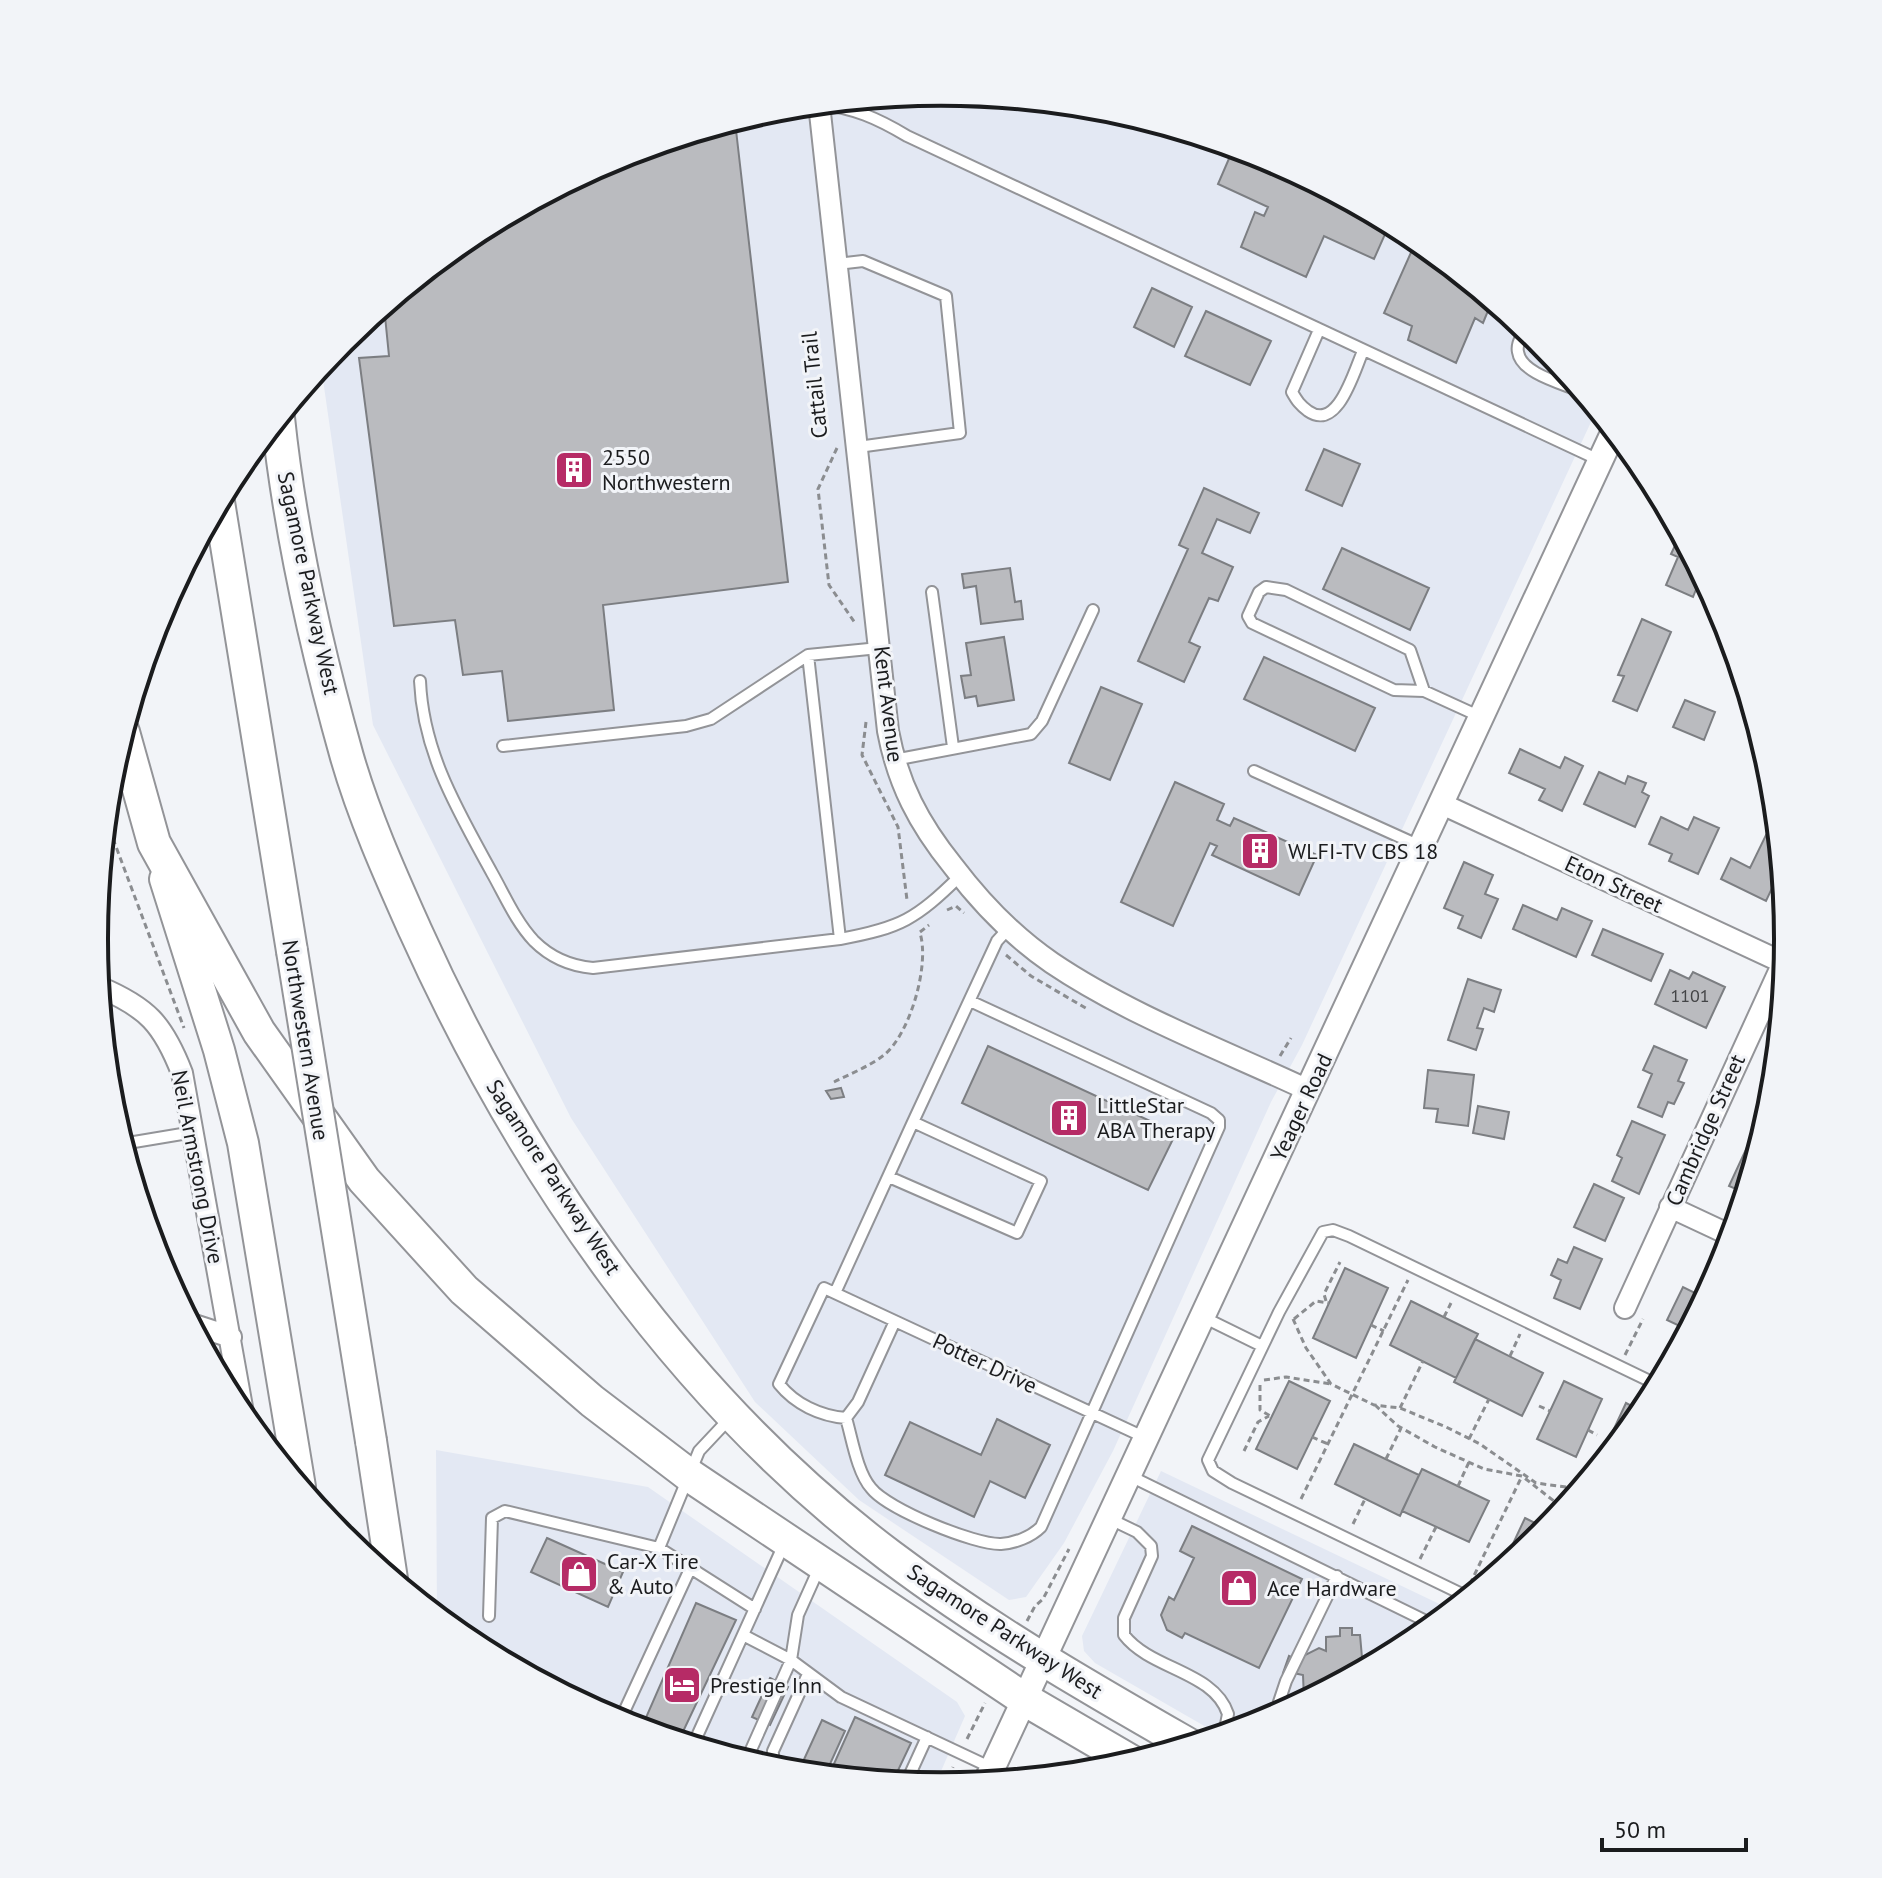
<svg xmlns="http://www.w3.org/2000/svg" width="1882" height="1878" font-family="'PT Sans',sans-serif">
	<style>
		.built { fill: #e3e8f3 }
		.building { fill: #babbbf; stroke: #7c7e82; stroke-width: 2 }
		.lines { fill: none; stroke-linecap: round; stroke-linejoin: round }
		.service-casing { stroke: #939498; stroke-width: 14 }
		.minor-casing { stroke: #939498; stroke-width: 24 }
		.tertiary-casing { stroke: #939498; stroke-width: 28 }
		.primary-casing { stroke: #939498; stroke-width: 34 }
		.trunk-casing { stroke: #939498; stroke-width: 36 }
		.path { stroke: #8b8d90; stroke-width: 3; stroke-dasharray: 6 4; stroke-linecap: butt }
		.service { stroke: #fff; stroke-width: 10 }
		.minor { stroke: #fff; stroke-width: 20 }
		.tertiary { stroke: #fff; stroke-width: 24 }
		.primary { stroke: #fff; stroke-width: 30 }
		.trunk { stroke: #fff; stroke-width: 32 }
		.primary-bridge-casing { stroke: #939498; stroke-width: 34; stroke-linecap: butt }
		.primary-bridge { stroke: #fff; stroke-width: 30 }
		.labels { text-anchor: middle; stroke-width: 6; stroke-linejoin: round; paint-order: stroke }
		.number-label { font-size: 18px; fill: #434446 }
		.street-label { font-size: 22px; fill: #1b1c1e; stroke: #f2f4f8 }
		.poi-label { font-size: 22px; fill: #1b1c1e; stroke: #f2f4f8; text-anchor: start }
		.rim { fill: none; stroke: #1b1c1e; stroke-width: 4 }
	</style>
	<rect width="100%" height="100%" fill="#f2f4f8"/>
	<path class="built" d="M941 92 1107 108 1266 157 1412 235 1540 340 1597 409 1302 1045 1271 1102 1113 1451 1064 1543 1026 1597 1009 1600 859 1500 755 1402 571 1118 373 725 321 366 342 340 471 234 617 156 776 108Z
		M436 1450 648 1487 957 1702 965 1716 935 1785 775 1770 616 1721 470 1643 437 1616Z
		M1161 1471 1452 1610 1411 1644 1265 1722 1220 1735 1095 1663 1084 1651 1082 1636Z
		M1058 1761 1080 1772 1040 1776 1043 1769Z"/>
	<path class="building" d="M736 130 788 582 603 605 614 710 508 721 502 671 463 675 455 620 394 626 359 358 389 356 384 306 471 234 617 156 688 135Z
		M1234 147 1266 157 1390 223 1374 259 1324 236 1306 277 1241 247 1255 212 1264 216 1268 207 1218 184Z
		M1417 239 1492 301 1483 323 1475 318 1456 363 1408 340 1412 326 1384 313Z
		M1152 288 1192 307 1174 347 1134 327Z
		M1206 311 1271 341 1250 385 1185 356Z
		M1324 449 1360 464 1342 506 1306 490Z
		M1204 488 1259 513 1250 533 1217 519 1202 553 1233 567 1218 601 1209 598 1189 642 1200 647 1184 682 1138 661 1188 549 1179 545Z
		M1680 535 1709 588 1708 592 1697 587 1693 597 1666 585 1678 557 1671 554Z
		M1342 548 1429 588 1410 630 1323 589Z
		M1010 568 1015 602 1021 601 1023 619 981 624 976 586 964 588 962 574Z
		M1642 619 1671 632 1637 711 1613 701 1624 676 1618 675Z
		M1004 637 1014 700 978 706 976 696 965 698 961 676 971 675 966 643Z
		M1264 657 1375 708 1355 751 1244 699Z
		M1101 687 1142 704 1110 780 1069 763Z
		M1685 700 1715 712 1704 740 1673 727Z
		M1520 749 1560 768 1565 757 1583 766 1562 811 1539 800 1545 789 1509 773Z
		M1599 772 1625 784 1628 776 1646 783 1642 792 1649 796 1635 827 1584 804Z
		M1175 782 1224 804 1217 820 1230 826 1234 818 1317 855 1299 895 1212 855 1217 846 1210 843 1173 926 1121 902Z
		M1661 817 1688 830 1694 817 1719 828 1698 874 1669 861 1672 854 1649 844Z
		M1766 835 1778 841 1781 869 1766 901 1721 879 1731 858 1750 868Z
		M1464 862 1493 875 1485 894 1498 899 1481 938 1458 928 1463 916 1444 908Z
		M1523 905 1557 920 1562 908 1592 921 1576 957 1513 929Z
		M1603 929 1663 954 1651 981 1592 955Z
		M1670 970 1689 979 1693 972 1725 987 1706 1028 1655 1004Z
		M1468 979 1501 990 1494 1012 1484 1008 1477 1028 1483 1029 1476 1050 1448 1040Z
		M988 1046 1176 1133 1148 1190 962 1103Z
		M1654 1046 1687 1060 1678 1081 1684 1083 1674 1104 1668 1102 1662 1117 1638 1107 1652 1074 1643 1070Z
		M1428 1070 1474 1075 1468 1126 1436 1122 1438 1109 1424 1108Z
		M841 1088 844 1097 831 1099 826 1091Z
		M1478 1106 1509 1112 1504 1139 1473 1133Z
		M1632 1121 1665 1135 1639 1194 1612 1181 1622 1158 1617 1155Z
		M1754 1132 1762 1136 1745 1193 1729 1186Z
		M1594 1184 1624 1198 1605 1241 1574 1227Z
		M1574 1247 1602 1259 1580 1309 1554 1298 1561 1280 1551 1275 1558 1259 1567 1263Z
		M1345 1268 1388 1288 1356 1358 1313 1338Z
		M1713 1281 1714 1282 1688 1330 1667 1320 1683 1287 1705 1298Z
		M1411 1301 1478 1334 1456 1378 1390 1345Z
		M1475 1339 1543 1373 1522 1416 1454 1382Z
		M1289 1381 1330 1401 1297 1469 1256 1449Z
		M1564 1381 1602 1399 1576 1457 1537 1439Z
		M1626 1403 1643 1412 1611 1451 1605 1448Z
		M997 1419 1050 1445 1025 1498 990 1481 974 1517 885 1475 910 1422 981 1455Z
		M1354 1444 1419 1475 1400 1516 1335 1484Z
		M1422 1469 1489 1501 1469 1542 1402 1511Z
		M1525 1518 1547 1529 1507 1565 1504 1563Z
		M1192 1526 1302 1579 1259 1668 1185 1633 1182 1638 1167 1630 1161 1615 1169 1597 1174 1600 1194 1558 1180 1551Z
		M547 1538 623 1572 608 1607 531 1572Z
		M696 1603 736 1620 679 1740 641 1729Z
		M1340 1628H1352V1635H1360L1363 1669 1304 1700 1303 1675 1293 1673 1292 1677 1283 1673 1289 1656 1301 1662V1657L1319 1648 1326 1651V1637L1340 1636Z
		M770 1678 788 1687 770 1725 752 1717Z
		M855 1717 911 1743 893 1781 829 1775Z
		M822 1720 845 1731 825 1775 801 1766Z"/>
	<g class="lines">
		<defs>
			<path id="service" d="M819 104C854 108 877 118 907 136L1599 460
				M837 264 863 261 946 296 960 433 858 447
				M1525 328C1522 336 1516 344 1518 352 1521 374 1565 384 1582 392
				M1319 330 1292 392C1297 401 1300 405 1308 411 1338 432 1354 371 1363 351
				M932 592 953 747
				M879 648 808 655 840 939C901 928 916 919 960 876
				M420 681C423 753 458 811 492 873 505 896 516 922 534 941 551 958 570 966 593 968L840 939
				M1424 691 1410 650 1286 590 1266 587 1259 592 1248 616 1252 623 1394 690 1424 691 1481 717
				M503 746 686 726 711 719 808 655
				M894 760 1031 734 1042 721 1093 610
				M1254 771 1420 846
				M122 1144 194 1132
				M889 1177 1017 1233 1041 1181 913 1122 997 941 1008 929
				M835 1293 913 1122
				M1203 1317 1262 1346
				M895 1321 858 1402 846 1418C820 1416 795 1404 779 1384L824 1288 1146 1438
				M846 1418C852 1438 857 1472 871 1488 887 1509 975 1545 1001 1544 1015 1543 1031 1537 1041 1527L1219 1127V1120L1211 1113 970 1001
				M1128 1475 1434 1625
				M1110 1519 1137 1532 1151 1546 1152 1556 1124 1618V1635C1151 1670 1214 1671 1228 1714L1224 1734
				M659 1548 699 1451 730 1418
				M820 1566 798 1615 791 1660 841 1697 992 1768
				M1468 1597 1232 1483 1213 1471 1208 1460 1279 1312 1323 1232 1333 1230 1349 1236 1658 1385
				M489 1616 492 1518 505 1511 659 1548 755 1609
				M743 1635 791 1660 746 1761
				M568 1696 611 1715 623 1714 690 1569
				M1274 1717 1286 1681 1337 1576
				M693 1745 785 1542
				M773 1769V1751L808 1674
				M906 1783 927 1737"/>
			<path id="minor" d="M819 104 888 731C898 784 919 824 953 866 981 903 1014 937 1052 963 1129 1015 1225 1051 1308 1090
				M1442 804 1786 964
				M99 987C147 1007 163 1024 182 1073L244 1418
				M1670 1207 1732 1236
				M1625 1308 1787 954
				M191 1324 231 1337"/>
			<path id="tertiary" d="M986 1782 1614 431"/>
			<path id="primary" d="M219 502 292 951
				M165 879 219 1050 243 1143 300 1487
				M371 1441 392 1579"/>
			<path id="trunk" d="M278 418C290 532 316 647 347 757 364 816 390 874 415 930 522 1168 679 1397 890 1556 984 1627 1086 1686 1189 1745
				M123 732 154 843 259 1032 364 1180 464 1290 592 1401 689 1475 1024 1699 1132 1762"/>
		</defs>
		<use href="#service" class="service-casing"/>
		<use href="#minor" class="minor-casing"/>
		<use href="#tertiary" class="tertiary-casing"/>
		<use href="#primary" class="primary-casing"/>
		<use href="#trunk" class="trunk-casing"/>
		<path class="path" d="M837 448 818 489 829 585 855 623
			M866 722 862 755 898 827 907 900
			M106 820 184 1028
			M947 910 956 906 964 913
			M920 932 929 925
			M1006 955 1031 976 1089 1010
			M1280 1056 1291 1038
			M834 1082C850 1074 870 1066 884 1055 910 1034 930 965 920 933
			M1326 1301 1324 1294 1340 1262
			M1444 1317 1451 1303
			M1293 1319 1306 1348 1331 1384 1374 1405 1400 1408 1446 1427 1480 1444 1536 1483 1580 1489
			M1294 1319 1316 1301 1329 1303
			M1371 1325 1384 1331
			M1625 1355 1643 1319
			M1510 1356 1520 1334
			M1264 1380 1286 1377 1331 1384
			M1260 1385V1410L1272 1417
			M1375 1405 1398 1426 1435 1447 1484 1469 1522 1476 1564 1509
			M1539 1406 1550 1411
			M1400 1408 1423 1361
			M262 1428 265 1444
			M1588 1430 1597 1435
			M1312 1437 1328 1444
			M1469 1439 1489 1399
			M1244 1451 1258 1422 1269 1416
			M1386 1459 1401 1428
			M1458 1486 1469 1462
			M1301 1499 1408 1280
			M1353 1524 1365 1499
			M1420 1559 1436 1527
			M1470 1584 1522 1476
			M1027 1621 1035 1606 1043 1599 1069 1549
			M967 1739 985 1703
			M945 1786 953 1767"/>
		<use href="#service" class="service"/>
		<use href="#minor" class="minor"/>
		<use href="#tertiary" class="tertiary"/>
		<use href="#primary" class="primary"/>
		<use href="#trunk" class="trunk"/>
		<defs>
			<path id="primary-bridge" d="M292 951 371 1441"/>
		</defs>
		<use href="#primary-bridge" class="primary-bridge-casing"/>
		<use href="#primary-bridge" class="primary-bridge"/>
	</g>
	<defs>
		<symbol id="building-square" viewBox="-11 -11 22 22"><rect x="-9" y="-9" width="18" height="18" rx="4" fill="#b62b66" stroke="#f2f4f8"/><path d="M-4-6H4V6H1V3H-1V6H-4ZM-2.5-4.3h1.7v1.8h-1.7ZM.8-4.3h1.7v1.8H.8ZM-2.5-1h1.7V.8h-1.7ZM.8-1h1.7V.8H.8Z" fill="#fff"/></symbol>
		<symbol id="shop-square" viewBox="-11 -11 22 22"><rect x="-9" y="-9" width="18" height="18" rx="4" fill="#b62b66" stroke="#f2f4f8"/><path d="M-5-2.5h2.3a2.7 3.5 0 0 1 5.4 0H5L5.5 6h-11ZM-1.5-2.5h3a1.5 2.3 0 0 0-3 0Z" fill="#fff"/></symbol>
		<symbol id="hotel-square" viewBox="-11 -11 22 22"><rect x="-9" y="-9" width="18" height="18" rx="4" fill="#b62b66" stroke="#f2f4f8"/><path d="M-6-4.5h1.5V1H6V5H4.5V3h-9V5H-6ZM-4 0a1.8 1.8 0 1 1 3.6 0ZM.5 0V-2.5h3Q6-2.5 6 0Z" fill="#fff"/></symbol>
	</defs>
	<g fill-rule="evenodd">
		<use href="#building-square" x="552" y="448" width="44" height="44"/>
		<use href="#building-square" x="1238" y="829" width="44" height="44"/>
		<use href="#building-square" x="1047" y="1096" width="44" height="44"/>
		<use href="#shop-square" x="557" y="1552" width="44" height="44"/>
		<use href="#shop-square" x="1217" y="1566" width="44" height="44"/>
		<use href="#hotel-square" x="660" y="1663" width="44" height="44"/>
	</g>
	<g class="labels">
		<g class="number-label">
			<text x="1690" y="1002">1101</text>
		</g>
		<g class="street-label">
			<text transform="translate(814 385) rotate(-96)" y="8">Cattail Trail</text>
			<text transform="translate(309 583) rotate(78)" y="8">Sagamore Parkway West</text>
			<text transform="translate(889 704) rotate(83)" y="8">Kent Avenue</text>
			<text transform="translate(1614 884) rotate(25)" y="8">Eton Street</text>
			<text transform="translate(306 1040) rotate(81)" y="8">Northwestern Avenue</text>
			<text transform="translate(1301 1107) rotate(-65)" y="8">Yeager Road</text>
			<text transform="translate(1705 1130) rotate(-66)" y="8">Cambridge Street</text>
			<text transform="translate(198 1167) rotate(79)" y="8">Neil Armstrong Drive</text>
			<text transform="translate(554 1177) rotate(57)" y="8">Sagamore Parkway West</text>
			<text transform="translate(985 1363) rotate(25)" y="8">Potter Drive</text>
			<text transform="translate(1005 1631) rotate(33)" y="8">Sagamore Parkway West</text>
		</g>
		<g class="poi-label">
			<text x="602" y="465">2550<tspan x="602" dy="25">Northwestern</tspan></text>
			<text x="1288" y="859">WLFI-TV CBS 18</text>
			<text x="1097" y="1113">LittleStar<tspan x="1097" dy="25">ABA Therapy</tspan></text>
			<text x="607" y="1569">Car-X Tire<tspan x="607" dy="25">&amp; Auto</tspan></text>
			<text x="1267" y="1596">Ace Hardware</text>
			<text x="710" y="1693">Prestige Inn</text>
		</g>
	</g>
	<path d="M0 0H1882V1878H0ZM108 939a833 833 0 1 1 1666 0a833 833 0 1 1-1666 0Z" fill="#f2f4f8" fill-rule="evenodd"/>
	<path class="rim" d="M108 939a833 833 0 1 1 1666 0a833 833 0 1 1-1666 0Z"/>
	<path d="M1602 1838v12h144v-12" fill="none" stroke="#1b1c1e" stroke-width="4"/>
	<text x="1614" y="1838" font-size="24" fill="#1b1c1e" stroke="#f2f4f8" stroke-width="6" paint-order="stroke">50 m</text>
</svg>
